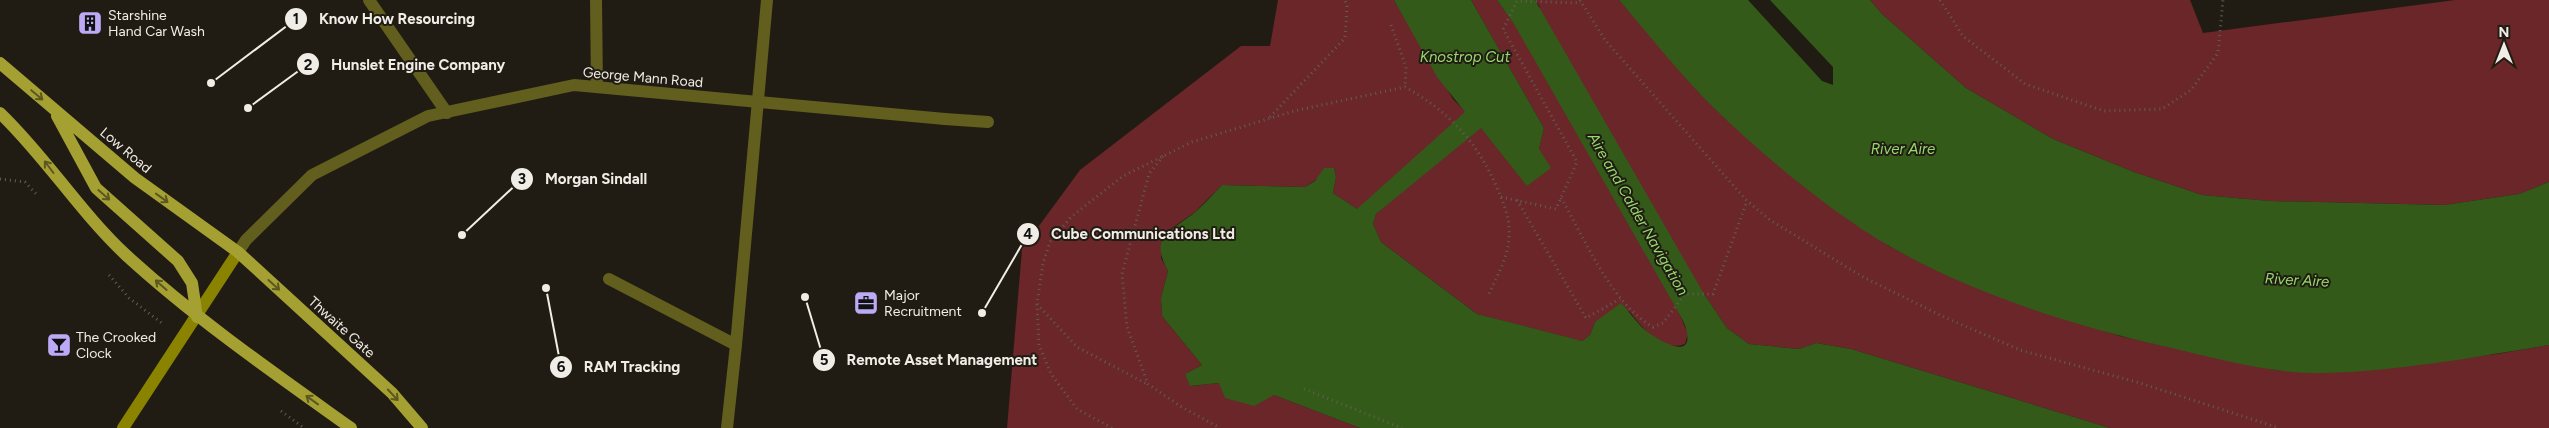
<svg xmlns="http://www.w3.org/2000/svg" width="2549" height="428" font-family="Figtree,sans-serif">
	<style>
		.grass { fill: #6a2629 }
		.water { fill: #345a1a }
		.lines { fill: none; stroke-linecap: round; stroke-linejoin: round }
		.path { stroke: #625d55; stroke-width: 3; stroke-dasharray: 1 4; stroke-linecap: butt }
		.lane { stroke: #615e1e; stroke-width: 12 }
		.street { stroke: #615e1e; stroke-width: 12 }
		.secondary { stroke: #898300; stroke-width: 12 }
		.primary { stroke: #a5a032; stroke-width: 12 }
		.oneway { stroke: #5c5721 }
		.labels { text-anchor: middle; stroke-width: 4; stroke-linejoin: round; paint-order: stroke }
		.poi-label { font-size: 14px; fill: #f0ece6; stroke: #211c13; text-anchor: start }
		.street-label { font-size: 14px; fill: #f0ece6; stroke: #211c13 }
		.water-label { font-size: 15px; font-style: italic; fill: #95da6d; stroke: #211c13 }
		.leader { fill: none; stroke: #f0ece6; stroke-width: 2 }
		.callout-dot { fill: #f0ece6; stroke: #211c13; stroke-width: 2 }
		.mark-label { font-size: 15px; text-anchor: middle; font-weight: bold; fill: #111 }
		.callout-label { font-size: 15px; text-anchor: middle; font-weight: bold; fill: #f0ece6; stroke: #211c13; stroke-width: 4; stroke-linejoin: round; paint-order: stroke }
	</style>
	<rect width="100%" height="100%" fill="#211c13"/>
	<path class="grass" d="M1278 0H1394L1453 99 1493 140 1539 149 1544 128 1471 0H1497L1514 23 1540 7 1535 0H1619L1716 110 1788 172 1889 246 1930 267 2018 304 2120 336 2275 370 2323 373 2497 354 2549 345V428H2110L1851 349 1816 343 1799 349 1749 344 1727 328 1704 294 1677 308 1688 334 1685 344C1662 353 1642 327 1629 311L1595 322 1590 335 1582 341 1572 339 1477 314 1381 242 1373 224 1376 214 1390 202 1357 209 1333 193 1336 177 1334 168 1305 187 1222 185 1195 212 1165 233 1161 258 1168 271 1161 298 1162 316 1202 365 1185 374 1191 386 1219 383 1274 395 1360 428H1007L1022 249 1080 170 1241 46H1270Z
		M1870 0H2190L2203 33 2455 0H2549V182L2519 194 2444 205 2270 201 2202 195 2134 172 2053 139 1966 88 1882 14Z"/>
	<path class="water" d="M1394 0H1471L1544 128 1539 149 1551 168 1527 186 1481 128 1376 214 1373 224 1381 242 1477 314 1582 341 1590 335 1595 322 1621 303C1629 311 1636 322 1644 329 1653 337 1692 362 1687 333 1686 324 1680 316 1676 308L1514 24 1497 0H1535L1704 294 1727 328 1749 344 1799 349 1816 343 1851 349 2110 428H1360L1274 395 1254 406 1225 398 1219 383 1190 386 1185 374 1202 365 1162 316 1161 298 1168 271C1149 236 1170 232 1194 213 1204 205 1213 194 1222 185L1305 187 1315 181 1324 168H1334L1336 177 1333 193 1357 209 1465 112 1437 77Z
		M1619 0H1748L1822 81 1833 85V67L1770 0H1870L1882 14 1966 88 2053 139 2134 172 2202 195 2270 201 2444 205 2519 194 2549 182V345C2475 357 2399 371 2324 373 2270 374 2215 358 2163 346 2070 325 1974 294 1891 247 1832 213 1766 158 1717 111 1682 77 1651 37 1619 0Z"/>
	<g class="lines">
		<path class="path" d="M1580 0 1605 40 1747 201 1770 220 1863 277 1944 317 2020 350 2140 383 2279 428
			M1940 0 1963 36 2025 84 2104 111 2162 109 2191 90 2218 53 2223 0
			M1391 25 1406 67 1405 87
			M1270 117 1345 38 1347 6 1345 0
			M1163 156 1149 174 1122 274 1127 327 1148 384 1180 406 1220 428
			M0 179 25 182 38 196
			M1501 197 1556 209 1577 162 1503 29 1517 1 1581 3
			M1561 198C1585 239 1611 303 1653 327L1663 323 1685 294H1713L1747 201
			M1517 200 1586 318 1620 299
			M109 275 129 298 163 324
			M1037 304 1077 347 1147 384
			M1304 389 1402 428
			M281 411 304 428
			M1112 428 1077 409 1051 374 1039 345 1037 304 1043 263 1050 242 1071 217 1123 176 1192 142 1294 111 1405 87C1450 112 1478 143 1498 190 1506 209 1512 225 1508 246 1505 263 1495 280 1488 296"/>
		<path class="lane" d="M369 0 447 113
			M596 0 597 87
			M945 119 988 122
			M609 279 736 345 767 0
			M727 428 736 345"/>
		<path class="street" d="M238 252 246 240 312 175 428 116 574 85 945 119"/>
		<path class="secondary" d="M123 428 238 252"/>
		<path class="primary" d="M0 63 135 178 238 252 392 393 422 428
			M0 113C46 157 79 211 126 255 196 319 274 373 351 428
			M57 116 96 188 178 261 192 283 197 317"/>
	</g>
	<defs><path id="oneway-shaft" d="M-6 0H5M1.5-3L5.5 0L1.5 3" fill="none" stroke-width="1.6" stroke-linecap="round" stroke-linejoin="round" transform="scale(1.25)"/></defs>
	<g class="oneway">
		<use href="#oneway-shaft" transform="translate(37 95) rotate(40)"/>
		<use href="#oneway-shaft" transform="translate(49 167) rotate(-127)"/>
		<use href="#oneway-shaft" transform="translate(104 195) rotate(41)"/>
		<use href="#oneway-shaft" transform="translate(162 198) rotate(36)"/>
		<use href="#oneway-shaft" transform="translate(161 285) rotate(-139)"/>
		<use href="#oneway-shaft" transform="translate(274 285) rotate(42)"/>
		<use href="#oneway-shaft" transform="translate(393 395) rotate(47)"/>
		<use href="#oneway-shaft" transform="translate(312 400) rotate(-144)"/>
	</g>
	<defs>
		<symbol id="building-square" viewBox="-11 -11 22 22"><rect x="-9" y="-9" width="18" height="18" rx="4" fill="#bcaaf6" stroke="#211c13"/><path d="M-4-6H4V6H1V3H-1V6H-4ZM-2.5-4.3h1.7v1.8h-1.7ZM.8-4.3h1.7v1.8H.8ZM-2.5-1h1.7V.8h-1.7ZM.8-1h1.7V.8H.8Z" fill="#111"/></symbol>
		<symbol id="office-square" viewBox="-11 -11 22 22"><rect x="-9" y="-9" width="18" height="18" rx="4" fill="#bcaaf6" stroke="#211c13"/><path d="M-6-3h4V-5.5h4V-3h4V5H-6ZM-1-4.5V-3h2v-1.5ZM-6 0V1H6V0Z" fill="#111"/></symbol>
		<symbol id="bar-square" viewBox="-11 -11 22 22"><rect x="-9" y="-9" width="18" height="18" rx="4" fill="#bcaaf6" stroke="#211c13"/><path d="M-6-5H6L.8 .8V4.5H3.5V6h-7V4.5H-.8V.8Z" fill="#111"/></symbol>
	</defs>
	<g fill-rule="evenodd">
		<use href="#building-square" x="76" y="9" width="28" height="28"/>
		<use href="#office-square" x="852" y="289" width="28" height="28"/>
		<use href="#bar-square" x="45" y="331" width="28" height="28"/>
	</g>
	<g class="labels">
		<g class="poi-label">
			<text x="108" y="20">Starshine<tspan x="108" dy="16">Hand Car Wash</tspan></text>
			<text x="884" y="300">Major<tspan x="884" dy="16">Recruitment</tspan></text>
			<text x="76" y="342">The Crooked<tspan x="76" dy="16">Clock</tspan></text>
		</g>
		<g class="street-label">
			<text transform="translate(643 77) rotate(5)" y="5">George Mann Road</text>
			<text transform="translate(126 150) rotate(40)" y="5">Low Road</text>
			<text transform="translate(342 327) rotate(42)" y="5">Thwaite Gate</text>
		</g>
		<g class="water-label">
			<text x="1465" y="62">Knostrop Cut</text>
			<text x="1903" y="154">River Aire</text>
			<text transform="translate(1638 214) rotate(60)" y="5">Aire and Calder Navigation</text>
			<text transform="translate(2297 280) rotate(3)" y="5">River Aire</text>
		</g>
	</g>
	<path class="leader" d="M211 83L296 19M248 108L308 64M462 235L522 179M982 313L1028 234M805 297L824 360M546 288L561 367"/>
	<g class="callout-dot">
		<circle cx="211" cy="83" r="5"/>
		<circle cx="248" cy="108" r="5"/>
		<circle cx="462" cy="235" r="5"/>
		<circle cx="982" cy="313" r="5"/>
		<circle cx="805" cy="297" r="5"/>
		<circle cx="546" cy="288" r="5"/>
		<circle cx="296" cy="19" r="12"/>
		<circle cx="308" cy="64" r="12"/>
		<circle cx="522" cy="179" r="12"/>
		<circle cx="1028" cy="234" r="12"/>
		<circle cx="824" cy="360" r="12"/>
		<circle cx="561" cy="367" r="12"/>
	</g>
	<g class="mark-label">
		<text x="296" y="24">1</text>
		<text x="308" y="70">2</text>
		<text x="522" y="184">3</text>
		<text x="1028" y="239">4</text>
		<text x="824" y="365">5</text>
		<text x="561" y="372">6</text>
	</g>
	<g class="callout-label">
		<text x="397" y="24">Know How Resourcing</text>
		<text x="418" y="70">Hunslet Engine Company</text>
		<text x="596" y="184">Morgan Sindall</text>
		<text x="1143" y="239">Cube Communications Ltd</text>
		<text x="942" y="365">Remote Asset Management</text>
		<text x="632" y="372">RAM Tracking</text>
	</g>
	<g transform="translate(2504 45)" stroke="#211c13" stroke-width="4" paint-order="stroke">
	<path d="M0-4L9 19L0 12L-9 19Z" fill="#f0ece6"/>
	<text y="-8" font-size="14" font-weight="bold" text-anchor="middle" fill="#f0ece6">N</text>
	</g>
</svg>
